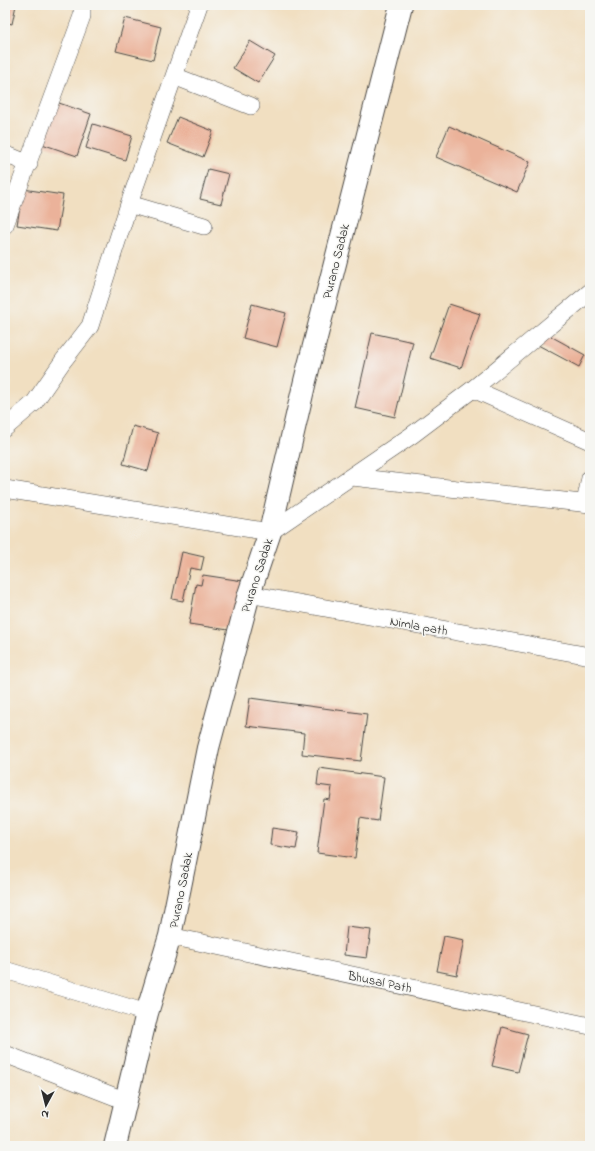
<svg xmlns="http://www.w3.org/2000/svg" width="595" height="1151" font-family="'Indie Flower',sans-serif">
	<style>
		.building { fill: #ebb29a }
		.lines { fill: none; stroke-linecap: round; stroke-linejoin: round }
		.minor-casing { stroke: #494642; stroke-width: 18 }
		.secondary-casing { stroke: #494642; stroke-width: 24 }
		.minor { stroke: #fff; stroke-width: 17 }
		.secondary { stroke: #fff; stroke-width: 22 }
		.labels { text-anchor: middle; stroke-width: 3; stroke-linejoin: round; paint-order: stroke }
		.street-label { font-size: 13px; fill: #2b2b2b; stroke: #f6f6f2 }
	</style>
	<rect width="100%" height="100%" fill="#f6f6f2"/>
	<filter id="ink" filterUnits="userSpaceOnUse"><feTurbulence type="fractalNoise" baseFrequency=".025" numOctaves="2"/><feDisplacementMap in="SourceGraphic" scale="8" xChannelSelector="R" yChannelSelector="G"/><feConvolveMatrix kernelMatrix="1 2 1 2 8 2 1 2 1" color-interpolation-filters="sRGB"/></filter>
	<filter id="wash" filterUnits="userSpaceOnUse"><feTurbulence type="fractalNoise" baseFrequency=".012" numOctaves="4" result="noise"/><feDisplacementMap in="SourceGraphic" scale="16" xChannelSelector="R" yChannelSelector="G"/><feGaussianBlur stdDeviation="0.9" result="paint"/><feColorMatrix in="noise" values="0 0 0 0 0 0 0 0 0 0 0 0 0 0 0 0 0 1.4 0 .05"/><feComposite in="paint" operator="in"/></filter>
	<g filter="url(#wash)">
		<rect width="100%" height="100%" fill="#f1dfc1"/>
		<g id="blocks">
			<path class="building" d="M5 5H16L12 24 5 22Z
				M125 18 161 27 153 60 116 51Z
				M250 41 275 56 258 83 233 68Z
				M56 102 91 114 77 156 42 144Z
				M178 117 213 131 203 157 167 143Z
				M93 124 132 136 125 160 86 148Z
				M449 126 530 162 517 192 436 157Z
				M208 169 229 174 221 204 200 199Z
				M23 189 63 195 57 231 17 225Z
				M252 304 286 313 277 347 243 338Z
				M449 304 480 314 461 368 430 358Z
				M372 333 413 342 395 417 355 408Z
				M545 333 585 355 579 367 538 345Z
				M133 426 158 433 148 471 123 464Z
				M182 552 204 557 201 570 190 568 183 601 172 599Z
				M203 575 243 581 235 631 189 624 196 584 201 585Z
				M250 698 367 714 361 761 302 754 304 733 246 726Z
				M319 768 384 777 378 821 360 818 355 858 317 853 324 799 330 800 332 787 317 785Z
				M272 828 299 832 296 849 270 845Z
				M347 927 371 930 367 958 344 955Z
				M444 936 464 940 457 975 437 971Z
				M502 1027 528 1034 518 1072 492 1066Z"/>
		</g>
	</g>
	<g filter="url(#ink)">
		<use href="#blocks" fill-opacity="0" stroke="#494642" stroke-width="1"/>
		<g class="lines">
			<defs>
				<path id="minor" d="M174 76 251 106
					M5 154 29 164
					M129 204 204 226
					M5 225 82 16V5
					M473 389 590 441
					M5 428 34 403 63 361 90 326 129 204 199 5
					M352 477 590 504
					M5 489 270 532 412 435 473 389 590 292
					M585 503 590 478
					M249 594 590 656
					M170 936 590 1026
					M5 970 147 1013
					M5 1054 126 1101"/>
				<path id="secondary" d="M115 1146 147 1013 170 936 208 748 249 594 270 532 305 381 401 5"/>
			</defs>
			<use href="#minor" class="minor-casing"/>
			<use href="#secondary" class="secondary-casing"/>
			<use href="#minor" class="minor"/>
			<use href="#secondary" class="secondary"/>
		</g>
	</g>
	<g class="labels">
		<g class="street-label">
			<text transform="translate(335 261) rotate(-76)" y="5">Purano Sadak</text>
			<text transform="translate(256 575) rotate(-72)" y="5">Purano Sadak</text>
			<text transform="translate(419 625) rotate(10)" y="5">Nimla path</text>
			<text transform="translate(180 890) rotate(-79)" y="5">Purano Sadak</text>
			<text transform="translate(380 981) rotate(12)" y="5">Bhusal Path</text>
		</g>
	</g>
	<rect width="595" height="1151" fill="none" stroke="#f6f6f2" stroke-width="20"/>
	<g transform="translate(46 1105) rotate(187)" stroke="#f6f6f2" stroke-width="3" paint-order="stroke">
	<path d="M0-3L7 15L0 10L-7 15Z" fill="#2b2b2b"/>
	<text y="-6" font-size="11" font-weight="bold" text-anchor="middle" fill="#2b2b2b">N</text>
	</g>
</svg>
